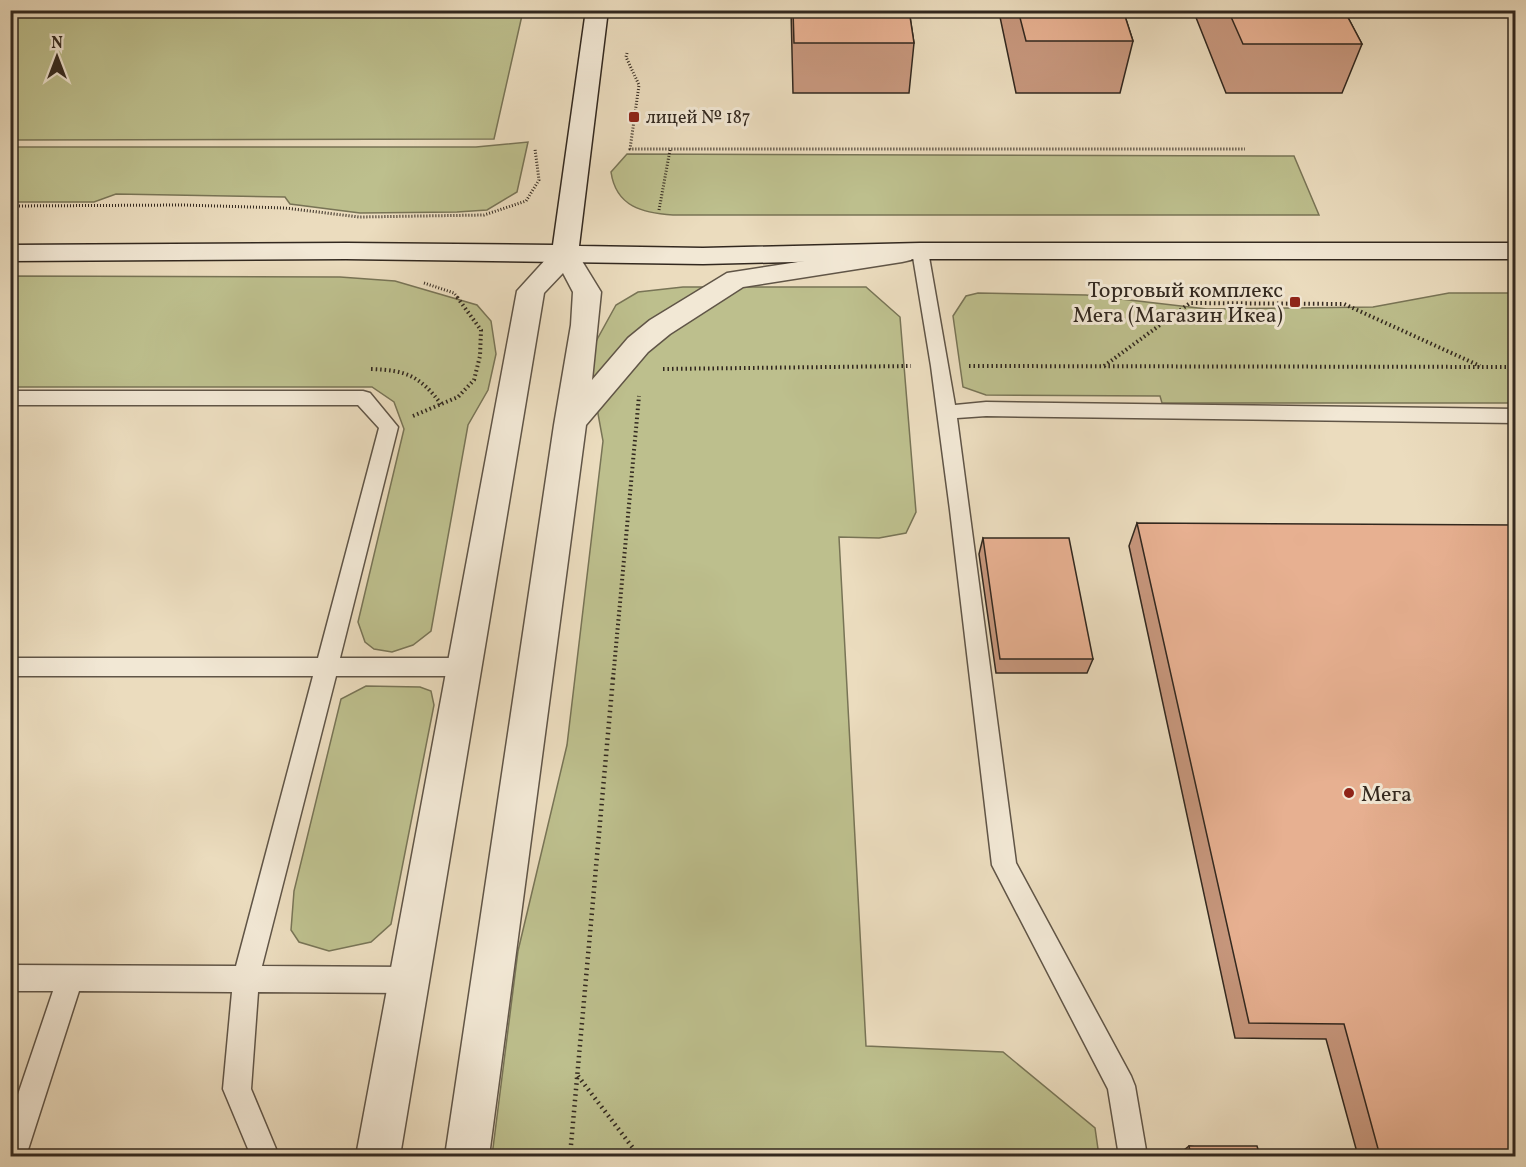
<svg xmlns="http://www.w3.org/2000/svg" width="1526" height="1167" font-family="Vollkorn,serif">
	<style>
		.green { fill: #bdbf8d; stroke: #787456; stroke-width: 1.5 }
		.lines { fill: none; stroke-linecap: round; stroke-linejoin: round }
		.lane-casing { stroke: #605547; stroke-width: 3 }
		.street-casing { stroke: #605547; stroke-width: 3 }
		.secondary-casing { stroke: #32281f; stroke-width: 3 }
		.path-far2 { stroke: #32281f; stroke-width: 3; stroke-dasharray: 1 2; stroke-linecap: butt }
		.path-far1 { stroke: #32281f; stroke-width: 4; stroke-dasharray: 1.5 3; stroke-linecap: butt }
		.path { stroke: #32281f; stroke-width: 4.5; stroke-dasharray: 1.5 4; stroke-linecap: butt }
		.lane { fill: #f2e8d5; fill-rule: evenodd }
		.street { fill: #f2e8d5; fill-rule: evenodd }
		.secondary { fill: #f2e8d5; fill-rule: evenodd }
		.wall { fill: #c7977d; stroke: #32281f; stroke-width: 1.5 }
		.building { fill: #e7b091; stroke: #32281f; stroke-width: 1.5 }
		.poi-dot { fill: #8f2418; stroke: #f2e8d5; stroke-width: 2 }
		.labels { text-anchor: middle; stroke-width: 6; stroke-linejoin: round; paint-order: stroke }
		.far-poi-label { font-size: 18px; fill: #32281f; stroke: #f2e8d5; text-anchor: start }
		.poi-label { font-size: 22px; fill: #32281f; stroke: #f2e8d5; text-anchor: end }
	</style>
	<rect width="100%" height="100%" fill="#ebdcbe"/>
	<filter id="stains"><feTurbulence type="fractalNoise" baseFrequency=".00333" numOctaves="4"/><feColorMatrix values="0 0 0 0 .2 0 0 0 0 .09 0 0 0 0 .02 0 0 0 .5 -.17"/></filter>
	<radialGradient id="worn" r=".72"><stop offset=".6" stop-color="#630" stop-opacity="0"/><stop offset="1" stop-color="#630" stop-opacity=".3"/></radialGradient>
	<path class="green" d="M10 11 11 10 523 11 494 139 11 140Z
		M528 142 517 192 487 210 457 212 360 213 290 204 285 197 116 194 94 202H11V147H476Z
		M627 154 1294 156 1319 215H673C643 213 616 207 611 172Z
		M11 276 340 277 395 281 477 305 491 321 496 354 488 390 468 425 431 631 413 645 392 652 374 649 365 642 358 622 404 429 394 402 372 387H11Z
		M683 287H866L900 317 916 512 906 533 879 538 839 537 866 1046 1003 1052 1095 1128 1099 1156H492L518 951 567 745 603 441 592 381 594 345 616 305 638 292Z
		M978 293 1086 295 1207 309 1373 307 1449 293H1515V403H1162L1160 396 986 395 963 387 953 316 966 296Z
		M366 686 420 687 431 691 434 705 391 924 371 942 329 951 299 942 291 930 294 891 341 699Z"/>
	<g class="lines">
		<defs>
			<path id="lane" d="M920 246 926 247 928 251 955 405 986 402 1516 409V423L986 416 957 418 1016 863 1131 1076 1135 1086 1147 1156H1119L1108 1089 992 865 950 510 931 366 912 251 914 247Z
				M10 391H363L370 393 398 427 340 658H463L471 660 474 667 471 674 463 676H336L262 966 407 967 416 971 420 980 416 989 407 993 258 992 251 1089 279 1156H251L223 1089 232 992 79 991 26 1156H10V1118L53 991H10V965L236 966 313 676H10V658H318L379 428 358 405H10Z"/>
			<path id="street" d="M565 246 574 248 601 292 592 380 628 338 650 320 727 273 902 246 911 248 915 254 911 260 902 262 743 287 670 334 648 352 586 425 489 1156H445L554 425 571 325 573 292 563 273 544 293 400 1156H356L517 291 556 248Z"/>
			<path id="secondary" d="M586 10H608L579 246 703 248 920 243H1516V259H920L703 264 346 259 10 261V245L346 243 553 245Z"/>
		</defs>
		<use href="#lane" class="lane-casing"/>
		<use href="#street" class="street-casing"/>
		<use href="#secondary" class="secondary-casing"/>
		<path class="path-far2" d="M627 53 626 57 639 85 630 149H1245
			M10 206 183 205 285 208 359 217 484 215 526 201 539 180 535 149
			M659 210 670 150
			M424 283 454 293 458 298"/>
		<path class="path-far1" d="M969 366 1516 367
			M1104 366 1190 303 1344 304 1480 366
			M371 369C406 370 420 376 441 404
			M663 369 911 366
			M413 416 458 397 474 380 480 356 481 330 457 297
			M613 679 639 396"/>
		<path class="path" d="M578 1076 639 1156
			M570 1156 613 678"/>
		<use href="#lane" class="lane"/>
		<use href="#street" class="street"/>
		<use href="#secondary" class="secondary"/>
	</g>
	<path class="wall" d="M791 10H909L914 43 909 93H793Z
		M1001 10H1123L1133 41 1120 93H1016L1000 17Z
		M1193 10H1344L1362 44 1342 93H1226Z
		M1388 10H1515V15L1390 14Z
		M1137 523 1515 1156H1358L1326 1039 1235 1038 1129 546Z
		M983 538 1093 659 1087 673H996L979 554Z
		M1189 1146 1260 1156H1185L1184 1150Z"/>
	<path class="building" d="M793 10H909L914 43H794Z
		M1018 10H1123L1133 41H1026Z
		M1228 10H1344L1362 44H1243Z
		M1137 523 1515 525V1156H1380L1344 1024 1249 1023Z
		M983 538H1069L1093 659H1000Z
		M1189 1146H1257L1260 1156H1191Z"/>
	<g class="poi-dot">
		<rect x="628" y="111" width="12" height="12" rx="3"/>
		<rect x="1289" y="296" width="12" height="12" rx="3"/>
		<circle cx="1349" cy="793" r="6"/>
	</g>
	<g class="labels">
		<g class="far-poi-label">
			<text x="646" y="123">лицей № 187</text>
		</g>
		<g class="poi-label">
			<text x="1283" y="297">Торговый комплекс<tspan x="1283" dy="25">Мега (Магазин Икеа)</tspan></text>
			<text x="1361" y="801" text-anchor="start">Мега</text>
		</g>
	</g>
	<rect width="1526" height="1167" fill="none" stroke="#ebdcbe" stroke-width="36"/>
	<rect x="12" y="12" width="1502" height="1143" fill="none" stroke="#32281f" stroke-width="3"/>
	<rect x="18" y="18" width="1490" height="1131" fill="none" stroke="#32281f" stroke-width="1.5"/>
	<g transform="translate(57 57)" stroke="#f2e8d5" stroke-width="4.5" paint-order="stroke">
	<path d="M0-4.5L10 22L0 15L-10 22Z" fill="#32281f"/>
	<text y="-9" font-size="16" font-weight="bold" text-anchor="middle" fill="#32281f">N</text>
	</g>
	<rect width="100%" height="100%" filter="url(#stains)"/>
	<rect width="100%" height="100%" fill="url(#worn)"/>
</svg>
